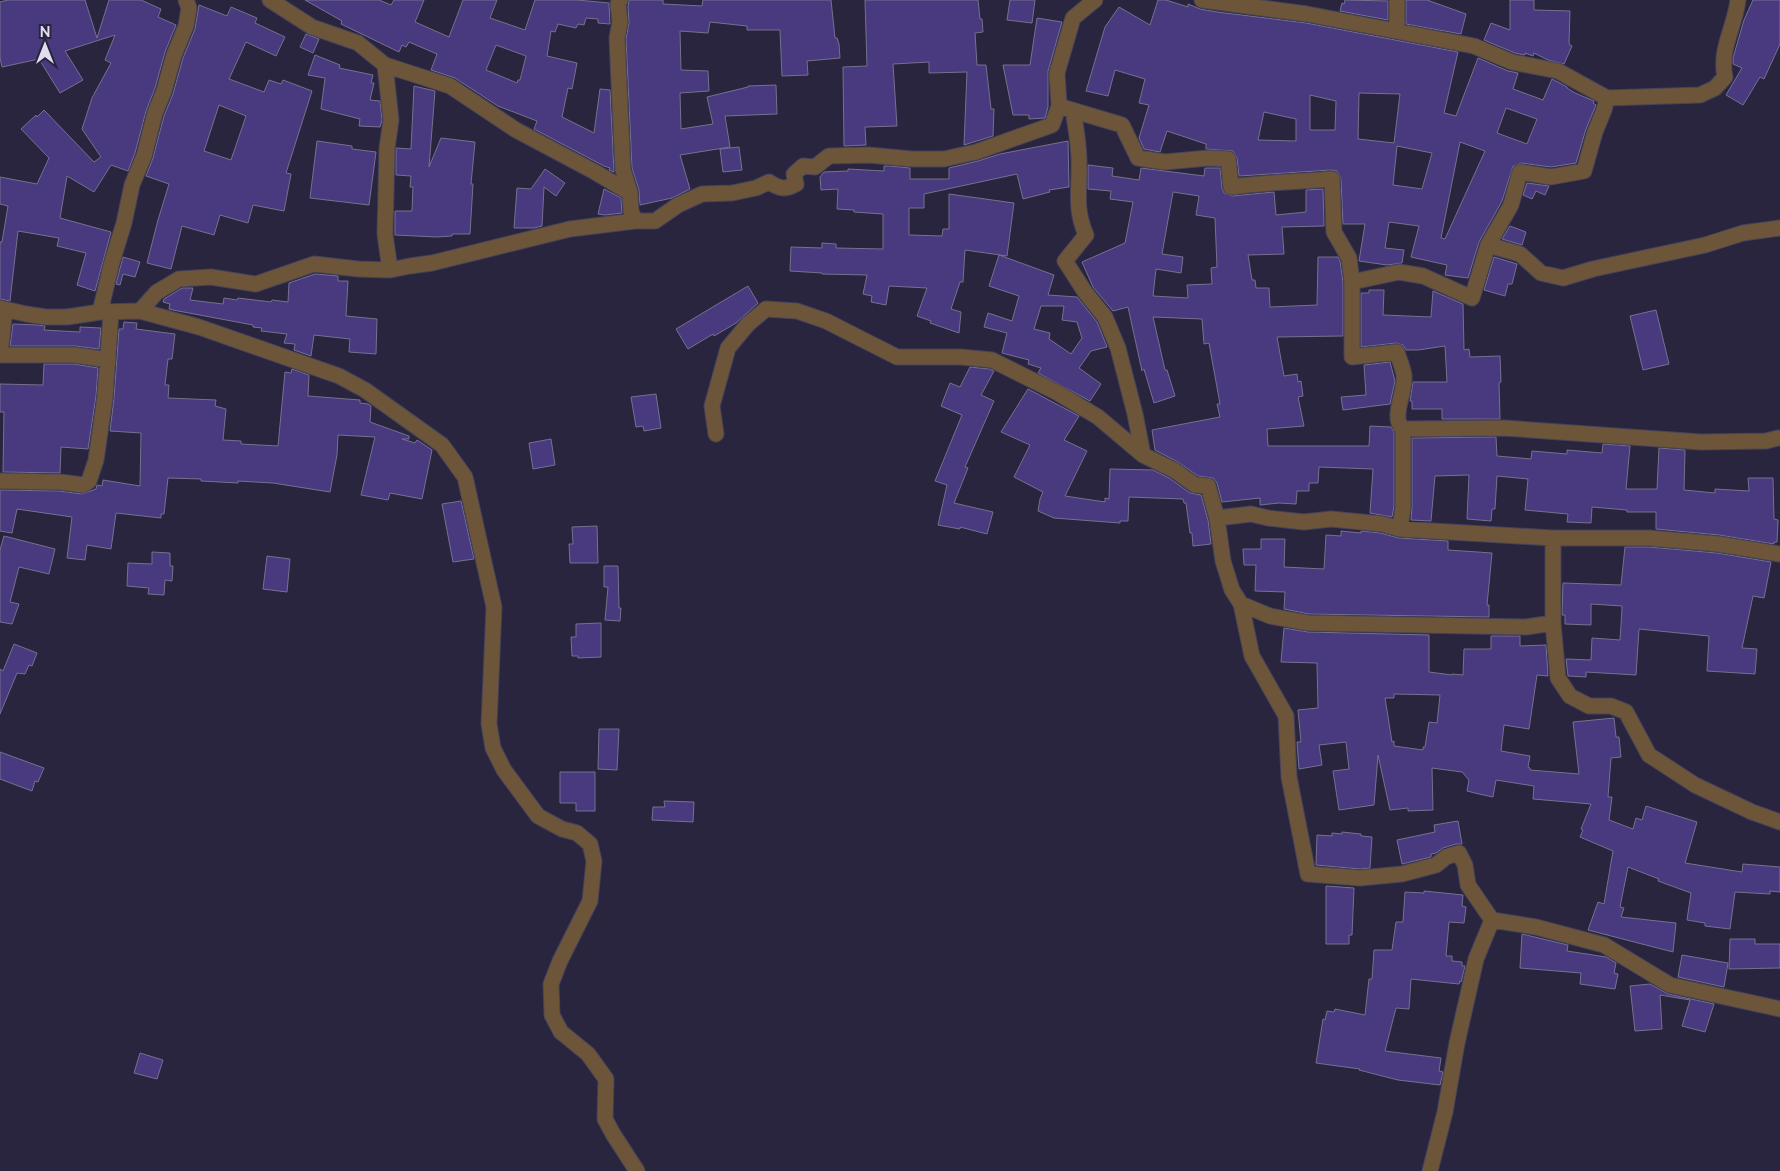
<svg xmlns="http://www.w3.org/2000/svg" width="1780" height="1171" font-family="Raleway,sans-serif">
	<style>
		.building { fill: #49397f; stroke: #75718f; fill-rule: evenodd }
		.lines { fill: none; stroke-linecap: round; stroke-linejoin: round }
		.minor-casing { stroke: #46425b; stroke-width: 17 }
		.minor { stroke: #6c5539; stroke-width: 15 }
	</style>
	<rect width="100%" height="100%" fill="#29253f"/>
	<path class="building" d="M8 0H85L97 38 109 0H141L161 9 158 17 176 25 165 52 155 88 146 111 135 153 128 171 111 165 94 192 67 176 60 218 111 232 95 291 77 285 86 253 57 246 59 238 18 231 10 301 0 299V242H2L8 206 0 204V177L37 184 49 158 21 129 36 115 37 117 44 110 94 162 101 157 82 129 92 98 111 63 105 60 115 35 65 51 83 80 60 93 39 59 2 67 0 58V2Z
		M305 0H379L391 5 394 0H424L415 22 449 37 463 0H497L490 18 525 30 535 0H577L609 3 610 24 598 23V19L586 18 584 25 578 24 576 28 558 24 555 32 551 31 547 56 577 63 572 89 568 88 562 117 594 133 600 89 610 90 614 172 609 170 610 168 604 166 534 129 537 121 498 106 455 78 431 70 437 54 409 42 406 47 402 45 399 52 341 24 342 21ZM496 45 526 56 520 80H518L517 83 486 70Z
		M629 0H663V4L702 6 703 0H831L835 38H837L839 44 840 58 807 61 808 75 782 76 780 30H747V26L710 22 708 33 680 31 681 70 708 71 709 91 680 93 681 129 713 124 707 97 748 87V86L776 85 777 114 725 116 730 147 680 155 690 189 672 198 640 205 639 190 632 168 626 39 629 23 628 6Z
		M865 0H978L980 19H982L983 32 975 33 977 65H986L991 109H994L993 136 964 145 967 72 929 73V62L893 64 897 126 865 127 866 145 844 146 843 67 867 66Z
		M1010 0H1035L1032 23 1007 20Z
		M1158 0H1166L1188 7V4L1200 9 1217 12 1306 23 1458 52 1444 113 1456 116 1478 58 1508 71 1518 73 1513 89 1543 100 1552 79 1567 87V88L1575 93 1594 101 1593 103 1596 105 1586 129 1576 163 1551 167 1521 163 1513 166 1502 201 1479 242 1468 278 1445 275 1447 265 1411 257 1419 226 1389 222 1385 248 1404 250 1402 263 1387 265 1359 261 1365 224H1343L1341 179 1337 171 1331 170 1239 176 1237 158 1233 151 1206 149V144L1167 131 1160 152 1144 149 1139 138 1149 105 1139 103 1145 79 1115 70 1108 96 1086 91 1105 27 1119 7 1150 25ZM1359 93 1400 94 1394 143 1358 139ZM1310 95 1336 101 1335 130H1310ZM1506 108 1537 119 1527 144 1497 133ZM1264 112 1296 119V141L1258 140ZM1460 142 1485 151 1445 239 1441 238ZM1397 146 1432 153 1422 189 1393 185Z
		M1345 0 1388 1V20L1340 11 1342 3 1344 4Z
		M1406 0H1427L1466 14 1461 34 1406 24Z
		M1510 0H1534V10L1570 11 1569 44 1572 46 1564 64 1548 60 1534 53 1533 56 1525 53V55L1515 53 1484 40 1491 23 1510 30Z
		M1753 0H1780V44L1764 79 1760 77 1743 105 1726 95 1742 68 1733 64V58L1744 20Z
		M199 5 227 16 231 7 257 18 255 23 285 37 276 56 246 42 229 79 264 92 269 80 281 84 283 80 312 91 286 173 291 174 284 211 253 205 248 223 220 215 214 235 182 226 171 269 147 263 158 220 169 184 146 176 153 158 164 116 173 94 183 58 195 29ZM219 105 246 116 231 160 204 151Z
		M1037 18 1062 22 1048 71V107L1045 118 1029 119V115H1013L1003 65H1030Z
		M306 34 319 39 313 53 300 47Z
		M315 55 340 65 339 68 373 75 371 83H374L370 100 380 101 382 120 380 127 359 126 360 119 321 109 325 78 308 75Z
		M414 86 435 91 429 167 441 138 475 142 471 184H473L470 234H452V236L436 237 395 235V211H412L413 187H410L411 176 396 175V148L411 149Z
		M317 141 352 146V149L376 152 369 205 310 198Z
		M1068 141 1069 187 1049 190 1050 192 1023 199 1017 174 924 194V208H909V235L942 236 943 229H949V194L1014 203 1007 256 965 250 963 282H960L951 309 961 312 959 333 930 323 931 321 917 316 927 288 889 286 886 305 871 302 872 296 863 294 867 275 822 274V273L790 271 791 247 822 248V243L836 244V248L883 249V214L854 212V210L837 209 838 189 821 190 820 177 824 172 848 171V169L884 171V166H890L910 168V179H949V168L978 161 1000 154Z
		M739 147 742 170 723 172 720 149Z
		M1088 165 1113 168 1112 176 1139 180 1141 168 1204 176 1205 168H1220L1222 188 1224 193 1232 196 1274 192 1276 215 1306 212V190L1323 189 1324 226 1282 227 1284 254 1248 255 1252 280H1255L1256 288H1269L1270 307 1317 305 1318 257H1338L1340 261 1343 283V336L1277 337 1284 376 1297 374 1298 382 1301 381 1303 396 1298 397 1304 426 1267 429 1268 446H1369L1370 426 1391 427 1394 432V506L1392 517 1370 513 1373 469 1319 467 1318 483H1309V491H1297L1296 504 1279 503 1260 505V498L1222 502 1217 483 1213 478 1198 476 1178 462 1155 450 1152 430 1220 417 1217 404H1220L1209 343 1204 344 1202 319 1153 317 1165 370H1167L1175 396 1154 403 1144 369 1142 371 1128 307 1113 311 1093 287 1082 262 1125 243 1133 202 1110 199 1111 191 1088 189ZM1173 192 1199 196 1196 215 1215 218 1217 267 1211 268 1212 284 1187 285 1188 298 1153 296 1156 269 1181 273 1183 257 1162 254Z
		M545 169 565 183 556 196 544 187 542 226 534 228H514L517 188 531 189Z
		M1527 183 1549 186 1545 195 1536 191 1532 199 1523 195Z
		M604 189 621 198 622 213 605 215 598 214Z
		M1510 226 1526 232 1522 245 1502 239Z
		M999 255 1054 275 1048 295 1077 297 1097 322 1107 347 1091 351 1079 368 1101 384 1090 401 1038 373 1041 368 1028 364 1029 360 1002 353 1007 333 984 327 988 313 1012 321 1019 296 989 286ZM1041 306H1064L1062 320 1077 322 1082 338 1071 354 1049 339 1050 333 1034 329Z
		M123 257 140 262 135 277 123 274 120 285 116 284Z
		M1494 257 1517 264 1512 284H1508L1505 296 1484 290Z
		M315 274 338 276V281H348L346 316 377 319 376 354 349 352 350 339 314 335 311 356 294 350 295 344 284 343 287 334 261 331 262 328 253 327V325L173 310 169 309 170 304 163 302 164 299 182 288H193L190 300 223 304 224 298 237 300 238 298 271 302 272 300 288 302 289 283Z
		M748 286 758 303 736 323 714 336 713 334 688 349 676 329Z
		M1369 290H1384L1383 315 1431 317 1433 291 1463 304 1464 350 1469 349 1470 357 1500 356 1501 382 1499 383 1500 419H1442V409H1412V401H1410L1413 382H1447L1445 346 1418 350H1406L1403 345 1396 343 1361 347V293H1369Z
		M1656 310 1669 364 1643 370 1630 316Z
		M124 322 137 323 136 329 175 334 172 359H168L165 385H169L168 398 216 400 215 406 226 409 223 440 241 441V444L278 446 285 372 291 373 292 369 309 375 308 396 360 400V403L368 404 371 406 370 422 409 436V439H402L415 443 417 440 432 450 422 499 390 493 388 500 361 495 375 437 338 435 337 455 330 492 273 483 238 481V483L201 481V479L168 478 164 514H161V518L116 513 111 549 87 545 85 560 67 558 72 517 17 509 12 533 0 531V490L59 491 82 494 96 489 97 485 102 486 103 480 140 486 141 433 110 431 114 398 119 329H123Z
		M13 324 37 325 45 326 44 330 80 332V327L101 328 99 349 75 346H10Z
		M1390 362 1395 381 1390 404 1343 410 1341 397 1366 395 1364 365Z
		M44 364H74L98 368 96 396 88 449 61 447 60 473 3 472 4 412H0V384L43 385Z
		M970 367 989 369 994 371 981 395 994 401 965 467 968 468 954 503 993 512 987 534 960 527V529L938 525 947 485 935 481 962 415 941 406 950 383 960 387Z
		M1028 389 1079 416 1064 440 1087 451 1065 496 1105 502V498L1109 499 1110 469 1153 470 1169 478 1190 493 1201 495 1208 520 1211 544 1193 546 1192 533H1190L1186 503H1184L1183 499 1129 497 1128 521H1120V523L1054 518 1038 511 1040 499 1043 492 1014 477 1030 445 1001 432Z
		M656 394 661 428 644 431 643 426 636 427 631 397Z
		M1496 437 1497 456 1531 459 1532 451 1567 454V450L1602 453 1603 444 1630 446 1626 489H1657L1659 448 1685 450 1684 490 1715 493V489L1749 491 1748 478H1773L1774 519 1778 520 1777 542H1774V544L1719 535 1656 529V512H1627V510L1592 507 1591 523 1567 522 1568 514 1525 510 1528 479 1497 476 1495 509H1492L1491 521 1467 519 1469 475 1435 476 1431 521 1411 520 1412 507V438Z
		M551 439 555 465 533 469 529 443Z
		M461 501 474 559 453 562 442 504Z
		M597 526 598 563H570L569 544H573L572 527Z
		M1341 531 1361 533V531L1380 533 1399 538 1448 541V550L1492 553 1487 605H1489V617L1309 614 1284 609 1285 592 1255 591 1256 565H1244L1243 549H1261V539H1285L1284 567 1324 569 1326 535 1341 536Z
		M4 536 55 549 49 574 19 567 10 602 19 604 12 624 0 622V550Z
		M1625 547H1649L1717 553 1771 562 1764 598 1753 596 1742 648 1757 649 1755 674 1707 671 1709 636 1639 629 1636 675 1586 672V677L1568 676 1566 659 1591 660 1592 638 1620 640 1622 609V606L1591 604V625L1565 624V615H1562L1563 583 1621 585Z
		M152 552 170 553V566H173L172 581 165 580 164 595 148 594 149 588 127 586 128 563 152 564Z
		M267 556 290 559 287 592 263 589Z
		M604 566H618L619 608H621L620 621 605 620 608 587H604Z
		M601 623V657L578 658V656H572L571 637H576V624Z
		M1284 628 1308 632 1429 635V672L1452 675V674L1463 675 1464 649H1491V636H1520V646L1546 645 1548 676 1537 675 1529 729 1504 725 1501 751 1530 756 1528 767 1530 768V770L1579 774 1573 722 1614 718 1616 737H1619L1621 757 1611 758 1608 797H1612L1609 820 1633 829 1636 818 1642 820 1646 806 1697 822 1685 863 1742 872 1743 864 1780 867V892L1770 891V894L1735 892 1730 929 1705 926V923L1687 920 1691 893 1658 881 1659 879 1628 867 1620 907 1624 908 1621 917 1676 923 1673 952 1588 930 1598 902 1604 904 1613 851 1580 837 1583 830 1581 829 1591 804 1533 799 1534 786 1496 780 1493 797 1479 794 1467 791 1469 780 1462 772 1432 768 1433 810 1408 811V808L1390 810 1378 755 1374 805 1339 810 1333 771 1349 769 1346 742 1319 745 1322 765 1299 769 1297 742H1301L1298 710 1318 708 1317 663 1281 662ZM1394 694 1440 695 1437 723 1429 722 1425 747H1423V750L1394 746V741L1392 742 1385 698H1394Z
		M14 644 37 653 32 666 29 665 25 674 17 673 0 714V669L3 671Z
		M599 729H619L617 770 598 769Z
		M0 752 44 768 38 782 35 781 32 791 0 779Z
		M560 772H595V811H576V803H560Z
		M664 801 694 802 693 822 652 820 653 807H665Z
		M1458 821 1462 844H1456L1443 848 1436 853 1431 854V857L1402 864 1397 840 1435 832 1434 825Z
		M1342 832 1361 834V836L1372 837 1370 868 1360 869 1316 865 1317 835 1332 836V833L1342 834Z
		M1326 886 1354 888 1352 935H1349V944H1326Z
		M1424 891 1463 895 1462 906 1466 907 1464 923 1449 922 1446 956H1452V961L1462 962V966H1465L1461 982 1460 981 1459 984 1411 979 1409 1009 1396 1008 1385 1051 1441 1058 1439 1071 1443 1072 1440 1085 1398 1080 1359 1070 1360 1069 1316 1063 1323 1019 1325 1020 1327 1011 1334 1012 1335 1009 1365 1015 1369 979H1372L1374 950H1392L1396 922H1403L1405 892 1424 893Z
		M1522 934 1568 945 1567 951 1606 957 1616 963 1614 973 1618 974 1615 989 1580 984 1581 973 1520 968Z
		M1730 939H1755V944H1780V968L1729 969Z
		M1682 955 1728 963 1724 987 1678 977Z
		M1650 984 1668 994 1714 1004 1705 1032 1682 1026 1690 1000 1660 995 1662 1029 1635 1031 1630 986Z
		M140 1053 163 1060 157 1079 134 1073Z"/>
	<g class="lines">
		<defs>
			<path id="minor" d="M270 0 312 27 358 43 385 65 450 86 516 130 595 172 630 193 631 211 635 221
				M620 0 618 4 620 22 617 38 620 106 623 170 630 193
				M1202 0 1307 14 1474 46 1512 62 1558 71 1607 98 1700 95 1715 88 1725 77C1719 49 1735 27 1738 0
				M1397 0V31
				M385 65 391 120 387 148 385 234 390 270
				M1065 108 1122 125 1138 158 1165 162 1208 158 1228 159 1231 187C1265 182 1298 182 1332 179L1334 232 1349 258 1352 282V357L1397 352C1399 359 1403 368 1404 375 1406 393 1390 417 1403 429V507L1400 529
				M1073 111C1076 128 1079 144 1079 162 1080 190 1074 207 1086 235L1065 261 1085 292 1105 317 1118 348 1135 414 1143 455 1174 470 1195 485 1208 486 1217 518 1223 561 1232 590 1241 604 1270 616 1308 623 1526 627 1553 623
				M1488 245 1520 254 1541 273 1563 278 1593 269 1705 245 1743 233 1780 228
				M1352 282 1399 272 1423 276 1472 298 1488 245 1511 205 1520 172 1551 177 1584 171 1595 132 1604 110 1607 98
				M0 308 26 314 46 317H67L100 312 140 311 157 292 179 279 211 277 256 284 314 264 358 269 390 270 410 266 432 263 570 229 635 221H655L678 205 702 194 732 193 756 188 769 182C780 189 785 190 796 184L794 174 803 166 815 167 829 156 869 155 912 159H944L976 152 1052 125 1059 106 1057 73 1073 18 1095 0
				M140 311 199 327 339 376 365 390 442 445 465 477 494 607 489 724 493 748 504 770 538 816 562 829 577 833 590 844 594 861 590 901 560 961 551 984 552 1015 561 1032 588 1054 606 1079 605 1119 613 1134 637 1171
				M100 312 112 262 124 223 132 185 144 156 155 113 164 91 174 55 186 26 189 8 186 0
				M0 354 5 309
				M0 355H75L108 360
				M1403 429 1504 428 1701 442 1766 441 1778 438
				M716 434 712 406 728 348 748 324 766 309 797 311 826 321 897 357H961L992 360 1058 393 1098 417 1143 455
				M0 481 60 482 83 485 89 481 96 460 105 397 111 313
				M1217 518 1251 514 1268 518 1304 522 1331 519 1382 524 1400 529 1553 538H1649L1718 544 1780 554
				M1553 538V623L1558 678 1570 696 1589 706H1611L1626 712 1649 755 1695 785 1752 812 1780 822
				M1241 604 1252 656 1286 716 1289 777 1308 874 1360 878 1402 874 1436 865 1446 857 1459 853 1465 865 1468 885 1492 920 1536 927 1604 945 1670 985 1780 1009
				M1430 1171 1445 1112 1457 1043 1476 959 1492 920"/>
		</defs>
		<use href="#minor" class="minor-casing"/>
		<use href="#minor" class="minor"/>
	</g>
	<g transform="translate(45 45)" stroke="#29253f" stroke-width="4" paint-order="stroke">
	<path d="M0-4L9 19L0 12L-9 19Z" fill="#dfddef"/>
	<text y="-8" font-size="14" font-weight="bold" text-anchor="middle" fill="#dfddef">N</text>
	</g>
</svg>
